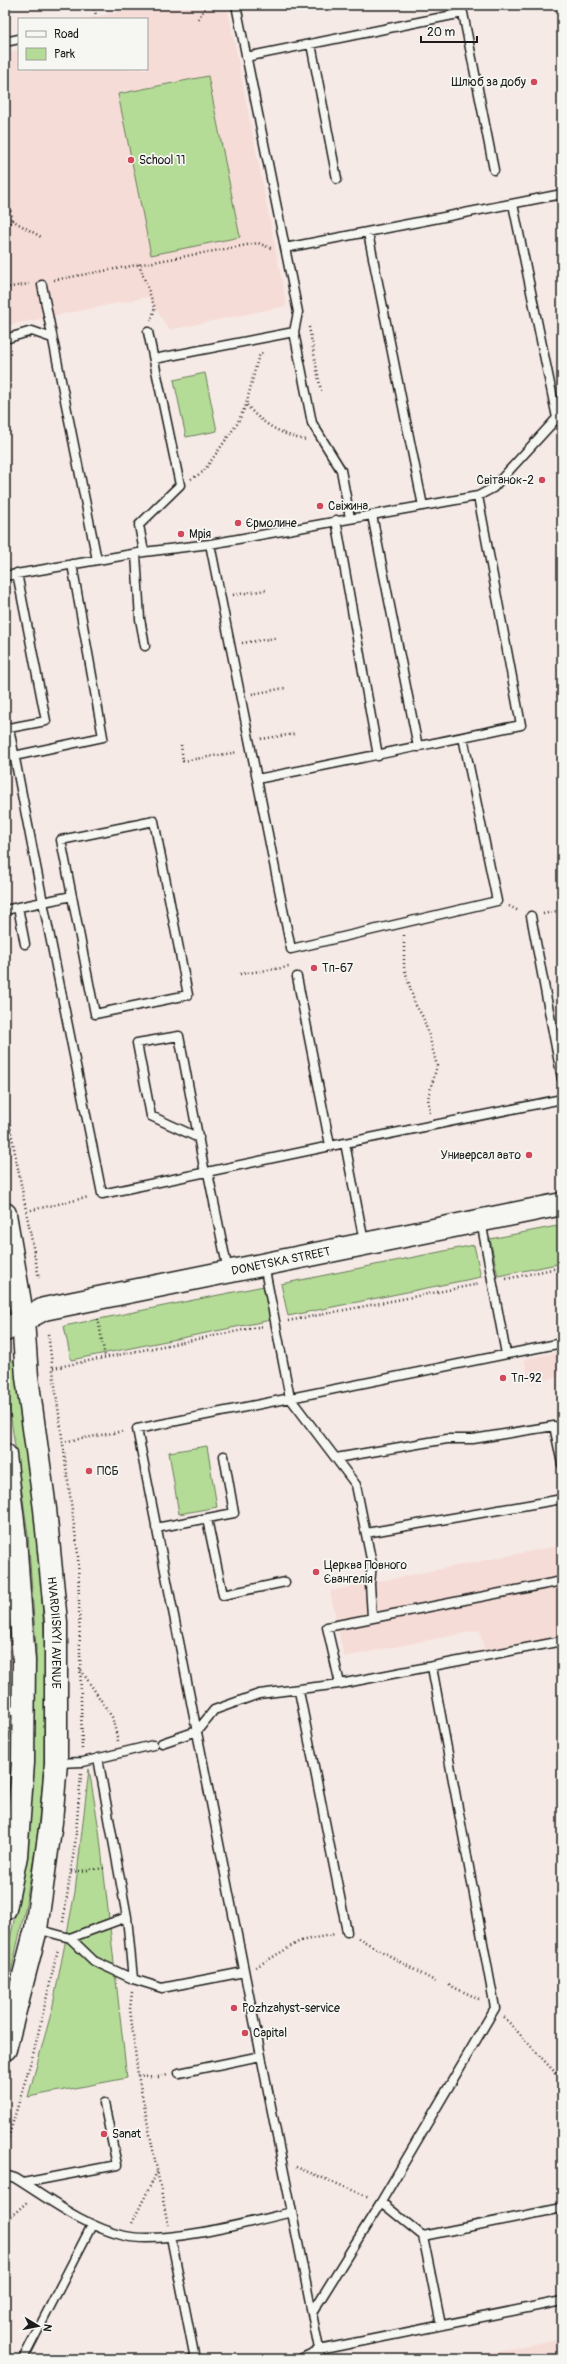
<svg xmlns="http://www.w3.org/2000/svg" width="567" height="2364" font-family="Pangolin,sans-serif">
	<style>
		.built { fill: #f6dcd7 }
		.green { fill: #b5dc97; stroke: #687c5a }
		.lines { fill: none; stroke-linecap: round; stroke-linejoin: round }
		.service-casing { stroke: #1c1c1c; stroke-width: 11 }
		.secondary-casing { stroke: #1c1c1c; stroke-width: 25 }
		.path { stroke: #1c1c1c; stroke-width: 2.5; stroke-dasharray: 1 3; stroke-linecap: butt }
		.service { stroke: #f6f6f2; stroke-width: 8 }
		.secondary { stroke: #f6f6f2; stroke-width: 22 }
		.poi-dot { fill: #d1495b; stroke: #f6f6f2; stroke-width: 1.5 }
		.labels { text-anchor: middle; stroke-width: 3.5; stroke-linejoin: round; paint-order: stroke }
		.poi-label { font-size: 12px; fill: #1c1c1c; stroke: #f6f6f2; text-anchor: start }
		.street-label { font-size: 12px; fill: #1c1c1c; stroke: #f6f6f2 }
	</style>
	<rect width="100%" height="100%" fill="#f6eae6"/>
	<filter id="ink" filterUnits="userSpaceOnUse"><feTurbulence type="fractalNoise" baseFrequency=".025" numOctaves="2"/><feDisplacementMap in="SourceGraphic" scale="8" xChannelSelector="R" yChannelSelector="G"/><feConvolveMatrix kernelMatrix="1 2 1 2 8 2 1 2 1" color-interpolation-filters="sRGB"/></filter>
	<g filter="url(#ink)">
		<path class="built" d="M151 5H227L287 306 169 330 148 297 5 326V53L19 50V69H147V19H85Z
			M562 1351V1376L530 1383 524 1359Z
			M562 1545V1638L485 1654 480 1630 344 1657 330 1591Z
			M562 2338V2359H460Z"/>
		<path class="green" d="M208 76 240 237 151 255 118 94Z
			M205 373 217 431 186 437 174 380Z
			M562 1225V1263L498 1276 490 1239Z
			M474 1245 481 1277 288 1316 281 1284Z
			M264 1286 271 1320 71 1360 64 1326Z
			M8 1359 15 1362 38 1535 45 1650 44 1766 37 1840 24 1914 5 1999V1963L16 1911 28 1839 33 1765 36 1647 28 1534 5 1379V1360Z
			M207 1446 217 1507 179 1514 169 1452Z
			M89 1769 99 1830 127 2078 28 2097 52 2010 75 1892Z"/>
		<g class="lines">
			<defs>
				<path id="service" d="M236 5 298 312 294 332 312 423 341 470 350 518
					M5 42 19 39
					M311 44 337 179
					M246 57 463 13 494 170
					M513 204 557 418
					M368 233 423 506
					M285 248 562 194
					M42 285 97 560
					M5 339 32 331 52 338
					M154 359 294 332
					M372 515 418 747
					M336 520 378 756
					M210 544 257 779
					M144 552 139 525 180 485 148 332
					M136 554 140 619 145 646
					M5 576 144 552 210 544 478 496 493 488 557 418 562 417
					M463 737 497 901 291 949 257 779C345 762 433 743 521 725L478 496
					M14 756 103 737 72 564
					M154 821 188 995 95 1014 61 840Z
					M72 896 43 902 102 1194 345 1143
					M18 907 25 944
					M5 910 43 902 9 728 46 721 17 573
					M531 916 562 1079
					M297 977 330 1145
					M199 1138 151 1116 137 1043 179 1036 205 1173
					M208 1173 228 1271
					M481 1221 506 1354
					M364 1242 345 1143 562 1099
					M264 1265 290 1398 356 1485 372 1564 370 1584 372 1617
					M336 1458 447 1439H473L554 1426 562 1464
					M207 1519 223 1595 285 1582
					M156 1528 234 1513 224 1456
					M366 1533 562 1499
					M340 1684 327 1627 562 1581
					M299 1691 347 1932
					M5 1711 23 1710
					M162 1743 197 1731 214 1710 259 1694 340 1684 562 1641
					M98 1758 127 1917 133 1979
					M57 1763 83 1762 153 1745
					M37 1929 70 1938 127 1917
					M70 1938 94 1961 133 1979 162 1988 244 1972
					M179 2073 261 2056
					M5 2175 15 2178C49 2199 85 2227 125 2236 166 2245 250 2222 292 2212
					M23 2183 117 2165 104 2103
					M381 2202 423 2236
					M171 2237 195 2359
					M312 2313 381 2202 495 2008 432 1667
					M441 2325 423 2236 562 2208
					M23 2359 92 2225
					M300 2359 319 2350 562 2301
					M321 2359 137 1429 562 1343"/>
				<g id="secondary">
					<path id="s1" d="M5 1214 23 1320 27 1377 45 1509 56 1622V1763L51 1822 36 1929 5 2049"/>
					<path id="s2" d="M5 1330 44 1309 562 1204"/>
					<path d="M5 1455 15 1538 24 1661 23 1763 16 1856 5 1909"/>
				</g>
			</defs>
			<use href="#service" class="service-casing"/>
			<use href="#secondary" class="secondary-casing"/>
			<path class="path" d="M94 5 96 16
				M198 19 207 5
				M5 205C14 211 14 222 5 227
				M12 220 41 237
				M139 264 155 308 151 321
				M54 280 258 243 273 249
				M5 288 29 284
				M309 327 321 391
				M247 405C260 423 284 436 306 440
				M191 479 203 472 237 424 246 405 258 358 262 352
				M233 595 266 590
				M242 643 275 638
				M252 694 285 688
				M261 739 294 734
				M181 745 183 761 238 752
				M509 906 519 911
				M543 914 562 910
				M404 935V967L415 1004 423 1017 430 1039 437 1066 428 1098 430 1113
				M240 974 289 967
				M5 1101 39 1278
				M27 1211 89 1197
				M506 1279 562 1267
				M98 1319 105 1357
				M288 1321 479 1284
				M48 1334 78 1554 82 1749
				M53 1368 263 1326
				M62 1442 124 1431
				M81 1670 112 1717 118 1741
				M71 1872 106 1868
				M63 1922 75 1844 81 1774
				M358 1938 438 1983
				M256 1967 300 1941 335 1934
				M449 1985 481 2000
				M132 1992 130 2009 138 2075 168 2225
				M504 2017 562 2080
				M138 2075 158 2077 168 2075
				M5 2149 34 2051 58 1949
				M296 2167 369 2197
				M5 2222 27 2202
				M132 2223 157 2172"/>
			<use href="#service" class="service"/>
			<use href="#secondary" class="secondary"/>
		</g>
	</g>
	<g class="poi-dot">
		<circle cx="534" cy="82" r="4"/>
		<circle cx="131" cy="160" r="4"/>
		<circle cx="542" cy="480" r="4"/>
		<circle cx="320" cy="506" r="4"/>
		<circle cx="238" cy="523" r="4"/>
		<circle cx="181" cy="534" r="4"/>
		<circle cx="314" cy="968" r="4"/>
		<circle cx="529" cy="1155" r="4"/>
		<circle cx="503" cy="1378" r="4"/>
		<circle cx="89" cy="1471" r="4"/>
		<circle cx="316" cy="1572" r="4"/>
		<circle cx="234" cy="2008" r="4"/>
		<circle cx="245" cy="2033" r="4"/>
		<circle cx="104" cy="2134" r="4"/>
	</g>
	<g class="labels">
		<g class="poi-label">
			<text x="526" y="86" text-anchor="end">Шлюб за добу</text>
			<text x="139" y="164">School 11</text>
			<text x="534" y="484" text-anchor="end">Світанок-2</text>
			<text x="328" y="510">Свіжина</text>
			<text x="246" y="527">Єрмолине</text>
			<text x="189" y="538">Мрія</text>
			<text x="322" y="972">Тп-67</text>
			<text x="521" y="1159" text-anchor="end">Универсал авто</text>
			<text x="511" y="1382">Тп-92</text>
			<text x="97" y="1475">ПСБ</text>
			<text x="324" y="1569">Церква Повного<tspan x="324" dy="14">Євангелія</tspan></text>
			<text x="242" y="2012">Pozhzahyst-service</text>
			<text x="253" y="2037">Capital</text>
			<text x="112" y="2138">Sanat</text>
		</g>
		<g class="street-label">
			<text dy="4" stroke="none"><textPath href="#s2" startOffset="286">DONETSKA STREET</textPath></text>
			<text dy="4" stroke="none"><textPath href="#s1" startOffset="422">HVARDIISKYI AVENUE</textPath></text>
		</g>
	</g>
	<rect width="567" height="2364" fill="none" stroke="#f6f6f2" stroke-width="20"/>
	<rect x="10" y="10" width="547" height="2344" fill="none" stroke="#1c1c1c" stroke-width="1.5" filter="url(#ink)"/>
	<rect x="18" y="18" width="130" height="52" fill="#f6f6f2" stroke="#9f9f9c"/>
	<rect x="26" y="31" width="20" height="6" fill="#f6f6f2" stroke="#9f9f9c"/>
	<text x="54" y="38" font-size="12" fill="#1c1c1c">Road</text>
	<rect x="26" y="48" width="20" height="12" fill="#b5dc97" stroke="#9f9f9c"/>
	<text x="54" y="58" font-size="12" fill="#1c1c1c">Park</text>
	<g transform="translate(38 2326) rotate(100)" stroke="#f6f6f2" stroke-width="3" paint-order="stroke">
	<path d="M0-3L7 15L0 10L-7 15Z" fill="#1c1c1c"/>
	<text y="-6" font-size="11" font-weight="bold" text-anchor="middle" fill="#1c1c1c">N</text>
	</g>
	<path d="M421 36v6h56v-6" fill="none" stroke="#1c1c1c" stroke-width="2"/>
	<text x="427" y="36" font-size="12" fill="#1c1c1c" stroke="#f6f6f2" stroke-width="3" paint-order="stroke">20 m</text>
</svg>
